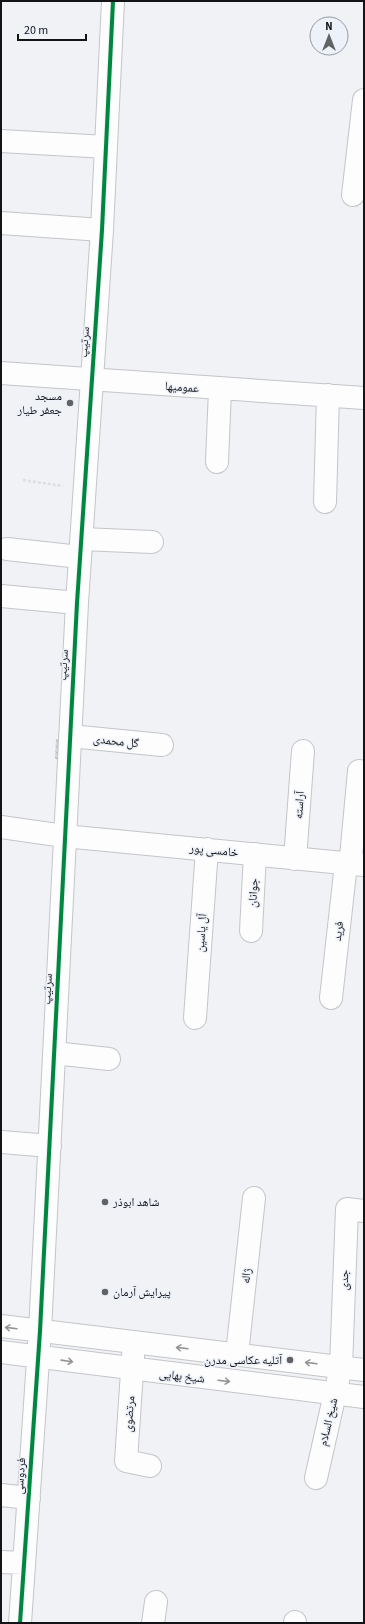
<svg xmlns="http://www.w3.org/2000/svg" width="365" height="1624" font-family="'Source Sans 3','Noto Naskh Arabic',sans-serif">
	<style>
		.building { fill: url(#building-back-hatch) }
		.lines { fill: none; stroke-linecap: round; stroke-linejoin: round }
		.minor-casing { stroke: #c3c5c8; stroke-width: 24 }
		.major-casing { stroke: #c3c5c8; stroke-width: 24 }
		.path { stroke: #dcdedf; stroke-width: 2.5; stroke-dasharray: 3 2; stroke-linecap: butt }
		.minor { stroke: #fdfdfe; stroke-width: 22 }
		.major { stroke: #fdfdfe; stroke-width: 22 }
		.cycleway-casing { stroke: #edf1f9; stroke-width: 6 }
		.cycleway { stroke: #00873e; stroke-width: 4 }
		.oneway { stroke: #949496 }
		.poi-dot { fill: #606265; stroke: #edf1f9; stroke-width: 1.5 }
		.labels { text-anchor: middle; stroke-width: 3; stroke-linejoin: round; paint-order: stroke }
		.street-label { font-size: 12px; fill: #131417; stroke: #edf1f9 }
		.poi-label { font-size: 12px; fill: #131417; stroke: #edf1f9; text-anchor: end }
	</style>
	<defs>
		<pattern id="building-back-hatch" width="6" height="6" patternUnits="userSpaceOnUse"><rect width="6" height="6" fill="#d5d6da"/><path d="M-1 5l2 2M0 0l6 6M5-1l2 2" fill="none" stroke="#b6b7ba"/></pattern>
	</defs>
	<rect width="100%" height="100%" fill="#f0f2f6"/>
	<path class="building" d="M56 739H67L66 760 55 759Z"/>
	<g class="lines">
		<defs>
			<path id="minor" d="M1 141 106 147
				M353 195 364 100
				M1 223 102 230
				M1 373 364 398
				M217 462 220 389
				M325 502 328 395
				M82 539 152 542
				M7 549 80 557
				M1 596 77 603
				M70 736 162 745
				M1 827 64 836 364 865
				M295 859 303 751
				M251 931 255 854
				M331 998 346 864 351 857 359 771
				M195 1018 207 849
				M54 1053 109 1059
				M2 1142 50 1146
				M134 1342 126 1461 150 1466
				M1 1352 364 1397
				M237 1354 254 1198
				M316 1478 341 1367 347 1209 364 1211
				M1 1495 29 1498
				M1 1562 24 1563
				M20 1623 40 1331 77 603 102 230 113 1
				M153 1623 156 1602
				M295 1623V1622"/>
			<path id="major" d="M1 1326 364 1370"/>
		</defs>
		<use href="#minor" class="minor-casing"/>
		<use href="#major" class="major-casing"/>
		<path class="path" d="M23 480 63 486"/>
		<use href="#minor" class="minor"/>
		<use href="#major" class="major"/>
		<defs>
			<path id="cycleway" d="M20 1623 40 1331 77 603 102 230 113 1"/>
		</defs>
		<use href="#cycleway" class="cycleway-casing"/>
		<use href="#cycleway" class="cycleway"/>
	</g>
	<defs><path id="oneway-shaft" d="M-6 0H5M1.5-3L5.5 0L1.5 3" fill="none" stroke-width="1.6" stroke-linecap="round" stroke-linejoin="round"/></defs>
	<g class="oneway">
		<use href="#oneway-shaft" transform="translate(11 1328) rotate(-173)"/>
		<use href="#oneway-shaft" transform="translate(182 1348) rotate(-173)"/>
		<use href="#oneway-shaft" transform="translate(67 1361) rotate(8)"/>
		<use href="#oneway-shaft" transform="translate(311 1363) rotate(-173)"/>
		<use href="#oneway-shaft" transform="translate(224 1381) rotate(7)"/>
	</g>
	<g class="poi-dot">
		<circle cx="70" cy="403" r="4"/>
		<circle cx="105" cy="1202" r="4"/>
		<circle cx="105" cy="1292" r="4"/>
		<circle cx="290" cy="1360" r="4"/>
	</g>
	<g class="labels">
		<g class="street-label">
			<text transform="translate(84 342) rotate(-86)" y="4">سرتیپ</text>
			<text transform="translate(182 387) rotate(4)" y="4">عمومیها</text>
			<text transform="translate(63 665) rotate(-87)" y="4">سرتیپ</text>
			<text transform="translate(116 741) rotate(6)" y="4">گل محمدی</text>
			<text transform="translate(299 805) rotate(-86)" y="4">آراسته</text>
			<text transform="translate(214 850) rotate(6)" y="4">خامسی پور</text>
			<text transform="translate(253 893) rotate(-87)" y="4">جوانان</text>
			<text transform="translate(338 931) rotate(-83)" y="4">فرید</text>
			<text transform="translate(201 933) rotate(-86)" y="4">آل یاسین</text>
			<text transform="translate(47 989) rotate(-87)" y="4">سرتیپ</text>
			<text transform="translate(246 1276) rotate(-84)" y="4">ژاله</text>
			<text transform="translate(344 1280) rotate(-88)" y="4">جدی</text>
			<text transform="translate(182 1376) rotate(7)" y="4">شیخ بهایی</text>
			<text transform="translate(129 1414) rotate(-86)" y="4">مرتضوی</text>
			<text transform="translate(328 1422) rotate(-77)" y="4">شیخ السلام</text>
			<text transform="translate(20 1476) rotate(-86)" y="4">فردوسی</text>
		</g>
		<g class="poi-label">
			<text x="62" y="400">مسجد<tspan x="62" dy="14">جعفر طیار</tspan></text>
			<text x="113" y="1206" text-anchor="start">شاهد ابوذر</text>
			<text x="113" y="1296" text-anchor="start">پیرایش آرمان</text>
			<text x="282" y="1364">آتلیه عکاسی مدرن</text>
		</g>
	</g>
	<rect width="365" height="1624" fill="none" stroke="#131417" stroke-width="4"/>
	<g transform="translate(329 36)"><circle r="19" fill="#edf1f9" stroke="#96999f"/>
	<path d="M0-3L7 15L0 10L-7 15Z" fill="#606265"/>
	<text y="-6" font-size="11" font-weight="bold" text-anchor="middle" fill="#131417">N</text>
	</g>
	<path d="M18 34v6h68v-6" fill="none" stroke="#131417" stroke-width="2"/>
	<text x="24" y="34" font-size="12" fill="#131417" stroke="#edf1f9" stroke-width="3" paint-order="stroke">20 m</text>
</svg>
